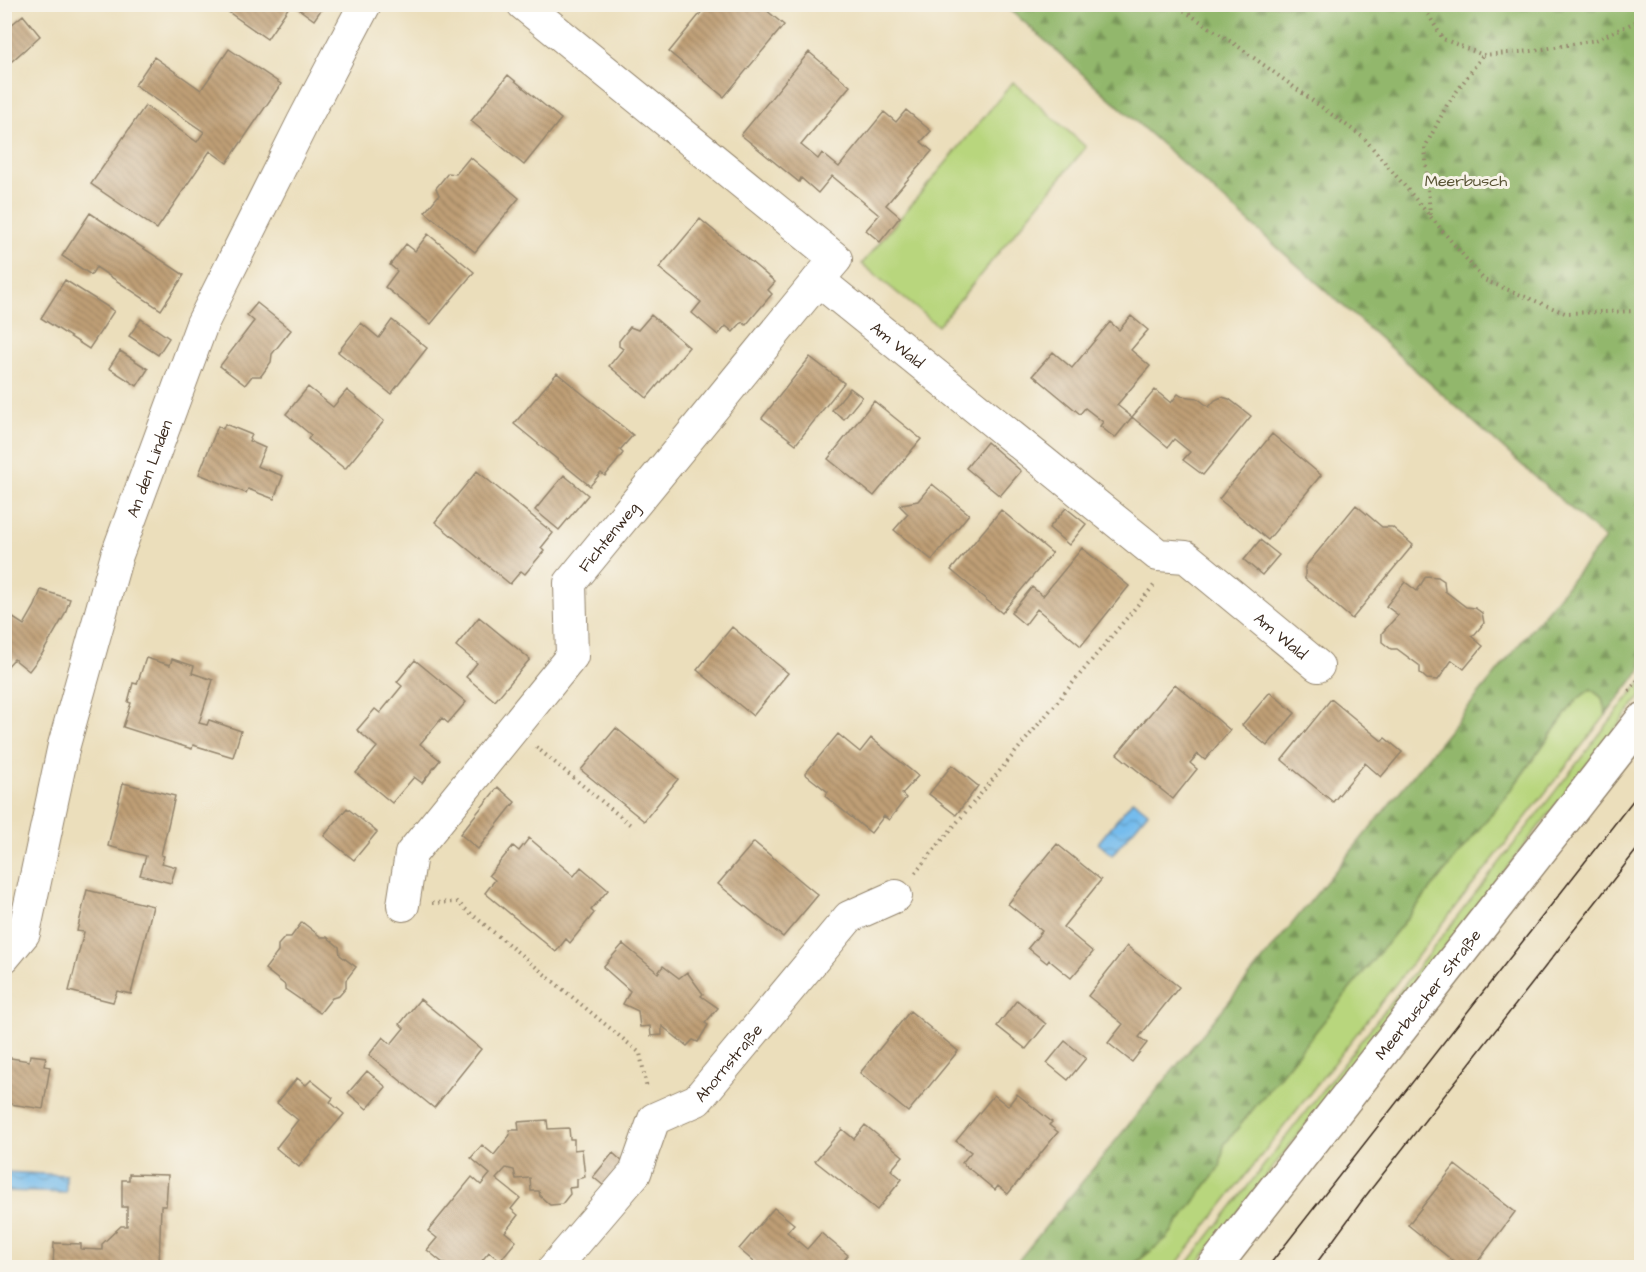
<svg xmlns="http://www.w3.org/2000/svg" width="1646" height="1272" font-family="'Architects Daughter',sans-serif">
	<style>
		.green { fill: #b8d67d; stroke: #7a804e; stroke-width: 1.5 }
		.forest { fill: url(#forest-firs); stroke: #667045; stroke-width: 1.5 }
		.water { fill: url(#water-waves); stroke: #587386; stroke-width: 1.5 }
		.building { fill: url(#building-back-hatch) }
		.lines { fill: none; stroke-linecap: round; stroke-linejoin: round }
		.street-casing { stroke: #93846c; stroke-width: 34 }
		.secondary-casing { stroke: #93846c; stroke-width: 36 }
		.path { stroke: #93846c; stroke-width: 4; stroke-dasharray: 1.5 4.5; stroke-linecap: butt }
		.street { stroke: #fff; stroke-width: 32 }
		.secondary { stroke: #fff; stroke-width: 33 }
		.tram { stroke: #3b2a1e; stroke-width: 1.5 }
		.labels { text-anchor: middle; stroke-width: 6; stroke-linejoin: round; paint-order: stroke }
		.park-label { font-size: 16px; fill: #5a5536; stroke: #f7f3e8 }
		.street-label { font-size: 16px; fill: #3b2a1e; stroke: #f7f3e8 }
	</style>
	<defs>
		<pattern id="forest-firs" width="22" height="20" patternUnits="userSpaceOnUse" patternTransform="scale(1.5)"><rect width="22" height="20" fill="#92b76c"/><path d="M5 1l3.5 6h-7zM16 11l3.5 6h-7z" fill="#789558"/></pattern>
		<pattern id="water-waves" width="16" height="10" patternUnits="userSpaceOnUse" patternTransform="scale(1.5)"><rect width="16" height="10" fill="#75bced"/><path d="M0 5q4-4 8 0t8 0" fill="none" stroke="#6199bf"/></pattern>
		<pattern id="building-back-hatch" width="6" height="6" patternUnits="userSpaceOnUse" patternTransform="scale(1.5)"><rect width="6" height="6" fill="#bf9f76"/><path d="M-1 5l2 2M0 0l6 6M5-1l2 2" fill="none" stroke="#9c8260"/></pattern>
	</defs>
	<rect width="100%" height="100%" fill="#f7f3e8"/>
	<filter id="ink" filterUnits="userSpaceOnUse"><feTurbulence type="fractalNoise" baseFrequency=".0167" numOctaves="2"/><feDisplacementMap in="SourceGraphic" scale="12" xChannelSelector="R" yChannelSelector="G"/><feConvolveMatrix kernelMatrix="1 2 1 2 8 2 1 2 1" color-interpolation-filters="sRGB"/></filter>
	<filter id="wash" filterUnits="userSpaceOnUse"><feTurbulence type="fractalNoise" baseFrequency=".008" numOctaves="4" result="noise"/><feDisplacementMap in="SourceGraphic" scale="24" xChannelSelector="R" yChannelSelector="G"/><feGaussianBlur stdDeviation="1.35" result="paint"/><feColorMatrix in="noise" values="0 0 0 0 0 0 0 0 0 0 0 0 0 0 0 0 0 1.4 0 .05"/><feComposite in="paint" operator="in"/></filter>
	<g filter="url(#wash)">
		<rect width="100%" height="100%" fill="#ebdebb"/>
		<path class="green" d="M1013 82 1086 147 938 326 862 264Z
			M1641 681V696L1195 1267 1184 1268Z
			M1591 689 1602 698 1606 715 1174 1267 1130 1268 1167 1238 1220 1167 1224 1145 1513 787 1575 701Z"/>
		<path class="forest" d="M1005 5H1641V669L1606 715 1602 698 1591 689 1575 701 1513 787 1224 1145 1220 1167 1167 1238 1130 1267H1013L1605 539Z"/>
		<path class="water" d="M1133 800 1148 812 1112 855 1098 843Z
			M5 1172 66 1175V1193L5 1191Z"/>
		<g id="blocks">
			<path class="building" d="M217 4H291L267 39Z
				M292 4H325L314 20Z
				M708 4H759L784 25 724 97 669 52Z
				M23 15 40 36 4 68V31Z
				M229 49 281 84 227 163 210 151 157 229 91 184 145 106 197 142 204 132 135 85 154 57 201 90Z
				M809 52 850 86 801 145 818 159 822 153 839 167 884 112 896 122 906 110 931 131 921 142 932 151 886 205 900 217 880 242 866 230 879 215 832 176 818 193 801 178 799 182 741 135Z
				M508 75 561 119 524 165 471 121Z
				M470 157 519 198 475 252 425 212 439 195 436 188 448 173 456 174Z
				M90 213 184 275 161 310 96 267 91 275 62 256Z
				M700 219 775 282 768 290 772 294 746 325 742 322 733 332 726 326 718 335 692 313 701 302 659 268Z
				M428 234 474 272 431 324 385 287 397 271 390 265 406 244 415 251Z
				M65 280 114 311 89 349 41 318Z
				M257 303 291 330 272 354 271 362 261 376H252L245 385 220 366 254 321 247 315Z
				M651 315 689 347 647 398 609 366 623 349 619 346V341L630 327 638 330Z
				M1131 316 1148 330 1131 350 1150 366 1117 405 1132 417 1115 438 1100 426 1103 422 1085 408 1080 414 1033 375 1053 352 1072 368 1110 322 1119 330Z
				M141 319 169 338 158 355 129 336Z
				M392 320 427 348 391 394 338 352 361 323 379 338Z
				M120 351 148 369 137 386 109 368Z
				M810 357 844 383 796 444 762 418Z
				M557 373 633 435 620 450 623 453 615 464 605 476 601 473 590 486 514 424Z
				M308 387 333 407 347 390 384 421 345 469 308 439 311 435 286 414Z
				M850 388 862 397 844 419 832 410Z
				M1155 390 1171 403 1178 394 1181 396 1197 398 1209 407 1215 400 1222 397 1229 399 1251 416 1203 475 1183 460 1190 452 1174 439 1168 447 1132 417Z
				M874 401 921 439 874 496 828 459Z
				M225 424 252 435 249 441 265 448 257 466 283 476 274 499 248 489 246 493 199 474 218 426 223 429Z
				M1272 434 1321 475 1268 540 1219 499Z
				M987 442 1021 471 1000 496 966 468Z
				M477 471 553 533 541 548 544 551 525 574 521 571 510 584 435 522Z
				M564 475 588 495 559 530 535 510Z
				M932 484 969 514 932 560 894 530 908 514 900 506 902 504 918 501Z
				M1356 505 1382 527H1392L1413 545 1352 619 1305 579V567Z
				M1066 508 1086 524 1069 545 1049 528Z
				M1001 510 1052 553 1002 613 951 570Z
				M1260 540 1279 555 1262 575 1244 560Z
				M1082 548 1129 586 1081 646 1037 609 1025 625 1011 613 1032 587 1043 596Z
				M1426 576 1438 577 1444 581 1445 591 1466 607 1475 608 1482 613 1484 623 1475 634 1471 636 1483 646 1464 669 1452 660 1438 680 1427 679 1420 673V666L1397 649H1391L1382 642V633L1398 615 1386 606 1405 582 1417 591Z
				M41 590 70 599 64 616 42 654 29 671 14 659 4 670V612L24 625 35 606Z
				M479 617 530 659 495 701 466 677 477 663 456 646Z
				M732 627 788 673 753 716 697 670Z
				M146 658 170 665 172 659 194 666 192 673 213 680 199 723 207 725 209 720 241 731 233 757 193 745 192 749 123 727 131 703 128 702 133 683 137 684Z
				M415 660 466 702 448 723 442 718 420 744 440 760 422 783 414 777 392 803 356 773 377 747 357 730 375 709 380 713 402 686 397 682Z
				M1175 684 1230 730 1205 760 1198 754 1190 763 1197 769 1173 799 1117 754Z
				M1270 692 1295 713 1267 746 1242 725Z
				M1331 699 1382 741 1385 738 1402 752 1381 777 1365 763 1333 802 1282 760Z
				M616 728 678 779 644 821 581 770Z
				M838 734 860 752 871 738 918 776 902 794 906 798 889 820 884 816 871 833 825 796 828 792 805 774Z
				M952 765 978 786 956 815 929 794Z
				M123 783 175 796 161 855 164 856 162 863 176 867 171 883 140 875 146 856 108 846Z
				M498 787 515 802 478 849 460 834Z
				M347 808 377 832 354 860 324 836Z
				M529 838 574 876 581 867 608 890 591 910 594 913 570 943 566 939 556 952 485 893 495 880 489 875 513 846 519 851Z
				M754 842 818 895 783 937 718 884Z
				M1057 844 1101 880 1063 927 1093 952 1071 978 1049 960 1047 963 1028 948 1042 931 1008 904Z
				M87 890 153 906 131 994 117 991 113 1002 69 991 84 932 77 931Z
				M302 922 321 937H327L339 947 340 955 356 967 346 980V988L339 996 332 998 320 1013 285 989V985L265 969 278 952V945L285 937H291Z
				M623 944 658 973 663 966 679 978 687 972 703 994 701 996 718 1008 705 1023 708 1025 698 1042 693 1040 687 1046 662 1026V1035L651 1036 650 1026 640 1027 638 1011 623 1004 630 991 603 967Z
				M1127 946 1179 987 1139 1037 1147 1043 1132 1062 1108 1043 1123 1024 1088 996Z
				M420 999 481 1049 434 1108 369 1055 383 1037 391 1044 404 1028 400 1024Z
				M1017 1000 1046 1024 1026 1049 997 1026Z
				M910 1011 958 1051 908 1112 860 1073Z
				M1065 1041 1086 1058 1068 1080 1047 1063Z
				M30 1055 46 1057 44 1066 50 1067 43 1109 4 1103V1057L29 1061Z
				M367 1071 386 1087 367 1109 348 1093Z
				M297 1078 306 1085 311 1080 333 1098 330 1102 344 1114 299 1167 276 1148 298 1120 277 1103Z
				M1017 1094 1052 1122 1049 1125 1058 1132 1008 1194 998 1186 995 1190 962 1163 971 1152 956 1141 994 1095 1008 1106Z
				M547 1120 548 1129 569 1128 570 1139H574V1150L582 1149 585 1177 577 1179V1187L569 1188 570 1194 562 1204 550 1205 540 1196 539 1191H531L530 1178 516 1179 514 1170 506 1168 496 1179 520 1198 511 1209 518 1215 505 1232 516 1241 500 1261 489 1252 476 1268H473L467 1263 463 1268H449L427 1250 437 1238 428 1231 472 1177 481 1185 490 1174 471 1158 482 1145 494 1155 510 1135 509 1130H519L518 1122Z
				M865 1125 903 1156 891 1170 902 1179 877 1210 815 1161 842 1129 854 1139Z
				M613 1153 624 1163 604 1186 593 1177Z
				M1455 1165 1515 1212 1473 1268H1462L1408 1225Z
				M129 1174 168 1175 166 1206H161L159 1268H53L54 1243 81 1244V1249L102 1250V1244L121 1226H127V1207H122V1180H129Z
				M774 1208 794 1224 787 1232 807 1249 821 1233 848 1255 838 1268H761L739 1249Z"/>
		</g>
	</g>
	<g filter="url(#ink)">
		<use href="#blocks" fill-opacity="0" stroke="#93846c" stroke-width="1.5"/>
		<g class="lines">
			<defs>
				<g id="street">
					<path id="s1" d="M523 4 836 259 818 280 1158 555 1186 557 1318 666"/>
					<path id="s2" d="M403 905 411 854 572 656 570 583 818 280"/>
					<path id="s3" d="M4 957 24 933 64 745 117 555 202 324 303 122 365 4"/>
					<path id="s4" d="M554 1268 635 1173 654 1119 697 1100 849 917 896 896"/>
				</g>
				<g id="secondary">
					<path id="s5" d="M1213 1268 1642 720"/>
				</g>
			</defs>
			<use href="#street" class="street-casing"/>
			<use href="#secondary" class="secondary-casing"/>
			<path class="path" d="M1174 4 1239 47 1364 138 1484 280 1565 313 1642 311
				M1422 4 1443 39 1483 55 1532 51 1596 40 1642 19
				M1430 215 1425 147 1447 105 1483 55
				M1629 691 1642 675
				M536 747 633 827
				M915 873 1155 584
				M432 903 457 902 640 1053 647 1089"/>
			<use href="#street" class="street"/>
			<use href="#secondary" class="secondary"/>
			<path class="tram" d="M1267 1268 1642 789
				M1313 1268 1361 1202 1642 843"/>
		</g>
	</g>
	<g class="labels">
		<g class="park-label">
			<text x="1466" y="186">Meerbusch</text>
		</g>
		<g class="street-label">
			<text dy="6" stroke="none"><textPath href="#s1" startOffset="534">Am Wald</textPath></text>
			<text dy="6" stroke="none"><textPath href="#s3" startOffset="513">An den Linden</textPath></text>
			<text dy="6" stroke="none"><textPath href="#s2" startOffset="440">Fichtenweg</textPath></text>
			<text dy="6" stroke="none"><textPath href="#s1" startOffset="1020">Am Wald</textPath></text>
			<text dy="6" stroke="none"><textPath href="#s5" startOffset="348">Meerbuscher Straße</textPath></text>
			<text dy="6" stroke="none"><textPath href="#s4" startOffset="278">Ahornstraße</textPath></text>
		</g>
	</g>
	<rect width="1646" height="1272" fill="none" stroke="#f7f3e8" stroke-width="24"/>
</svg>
